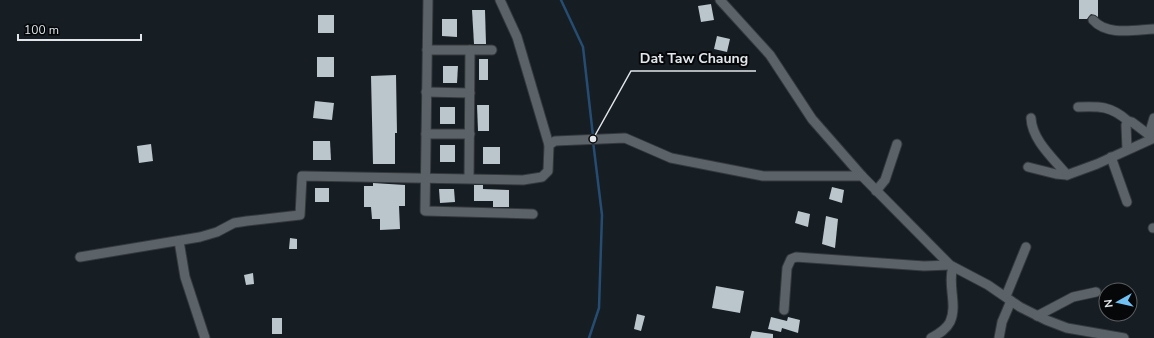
<svg xmlns="http://www.w3.org/2000/svg" width="1154" height="338" viewBox="0 0 1154 338" font-family="'Nunito Sans',sans-serif">
  <style>
    .lines { fill: none; stroke-linecap: round; stroke-linejoin: round }
    .stream { stroke: #264d71; stroke-width: 2.5 }
    .building { fill: #bbc5cc }
    .minor-casing { stroke: #34393d; stroke-width: 11 }
    .minor { stroke: #5b6369; stroke-width: 9 }
    .leader { fill: none; stroke: #e2e6ea; stroke-width: 1.5 }
    .callout-dot { fill: #e2e6ea; stroke: #050709; stroke-width: 1.5 }
    .callout-label { font-size: 14px; text-anchor: middle; font-weight: bold; fill: #e2e6ea; stroke: #050709; stroke-width: 4; stroke-linejoin: round; paint-order: stroke }
  </style>
  <rect width="100%" height="100%" fill="#161d23"/>
  <g class="lines">
    <!-- stream -->
    <g class="stream">
      <path d="M561,0L583,47L593,136"/>
      <path d="M589,338L599,308L602,215L593,141"/>
    </g>
  </g>
  <!-- building -->
  <g class="building">
    <path d="M1079,0H1098V17L1091,14L1087,19H1079Z"/>
    <path d="M711,4L714,20L701,22L698,6Z"/>
    <path d="M472,10H485L486,44H474Z"/>
    <rect x="318" y="15" width="16" height="18"/>
    <path d="M442,19H457V37L442,36Z"/>
    <path d="M717,36L730,39L727,52L714,49Z"/>
    <rect x="317" y="57" width="17" height="20"/>
    <rect x="479" y="59" width="9" height="21"/>
    <path d="M443,66H458L457,83H443Z"/>
    <path d="M396,75L397,133H395V164H373L371,76Z"/>
    <path d="M315,101L334,103L332,120L313,118Z"/>
    <path d="M477,105H489V131H478Z"/>
    <rect x="440" y="107" width="15" height="17"/>
    <path d="M313,141H330L331,160H313Z"/>
    <path d="M151,144L153,161L139,163L137,146Z"/>
    <rect x="440" y="145" width="15" height="17"/>
    <rect x="483" y="147" width="17" height="17"/>
    <path d="M373,183L405,185V206H399L400,229L380,230V219H372L371,207H364V186H373Z"/>
    <path d="M474,185H483V189L509,190V207H493V201H474Z"/>
    <path d="M832,187L844,190L842,203L829,199Z"/>
    <rect x="315" y="188" width="14" height="14"/>
    <path d="M439,189H454L455,202L440,203Z"/>
    <path d="M798,211L810,214L808,227L795,223Z"/>
    <path d="M826,216L838,219L835,248L822,244Z"/>
    <path d="M290,238L297,239V249H289Z"/>
    <path d="M253,273L254,284L246,285L244,275Z"/>
    <path d="M716,286L744,291L740,313L712,308Z"/>
    <path d="M637,314L645,316L641,331L634,329Z"/>
    <path d="M771,317L787,321L788,317L800,320L798,333L782,328L781,332L768,329Z"/>
    <rect x="272" y="318" width="10" height="16"/>
    <path d="M752,331L773,334V338H750Z"/>
  </g>
  <g class="lines">
    <!-- minor casing -->
    <g class="minor-casing">
      <g id="minor">
        <path d="M428,0L425,211L533,214"/>
        <path d="M500,0L517,37L549,145"/>
        <path d="M720,0L770,55L812,119L862,176L950,265L988,285L1020,307L1046,320L1067,328L1124,338"/>
        <path d="M1093,20C1107,36 1134,30 1154,29"/>
        <path d="M427,50H492"/>
        <path d="M426,92L470,93"/>
        <path d="M1078,107C1100,106 1111,106 1128,121"/>
        <path d="M1031,118C1032,140 1053,158 1067,175"/>
        <path d="M426,134H470"/>
        <path d="M1149,135L1154,118"/>
        <path d="M1127,149L1126,125L1128,121L1132,122L1153,138"/>
        <path d="M1111,157L1127,202"/>
        <path d="M1028,167L1056,174L1067,175L1097,164L1154,138"/>
        <path d="M469,178L470,50"/>
        <path d="M876,191L885,180L897,144"/>
        <path d="M1153,228H1154"/>
        <path d="M179,241L185,277L205,338"/>
        <path d="M80,257L200,237L217,232L234,223L247,221L300,215L302,176L523,180L542,177L548,171L549,145L555,141L625,138L671,158L763,176H862"/>
        <path d="M1006,296L1026,247"/>
        <path d="M784,310L787,268L791,259L796,257L924,266L950,265"/>
        <path d="M1037,316L1073,297L1096,292"/>
        <path d="M931,338C938,334 946,330 950,322C958,305 947,284 953,267"/>
        <path d="M999,338L1002,322L1011,301"/>
      </g>
    </g>
    <!-- minor -->
    <use href="#minor" class="minor"/>
  </g>
  <!-- callouts -->
  <path class="leader" d="M593 139L631 71H756"/>
  <circle class="callout-dot" cx="593" cy="139" r="4"/>
  <g class="callout-label">
    <text x="694" y="63">Dat Taw Chaung</text>
  </g>
  <!-- north arrow -->
  <g transform="translate(1118 302) rotate(262)"><circle r="19" fill="#050709" stroke="#5d6063"/>
  <path d="M0-3L7 15L0 10L-7 15Z" fill="#72c1f5"/>
  <text y="-6" font-size="11" font-weight="bold" text-anchor="middle" fill="#e2e6ea">N</text>
  </g>
  <!-- scale -->
  <path d="M18 34v6h123v-6" fill="none" stroke="#e2e6ea" stroke-width="2"/>
  <text x="24" y="34" font-size="12" fill="#e2e6ea" stroke="#050709" stroke-width="3" paint-order="stroke">100 m</text>
</svg>
